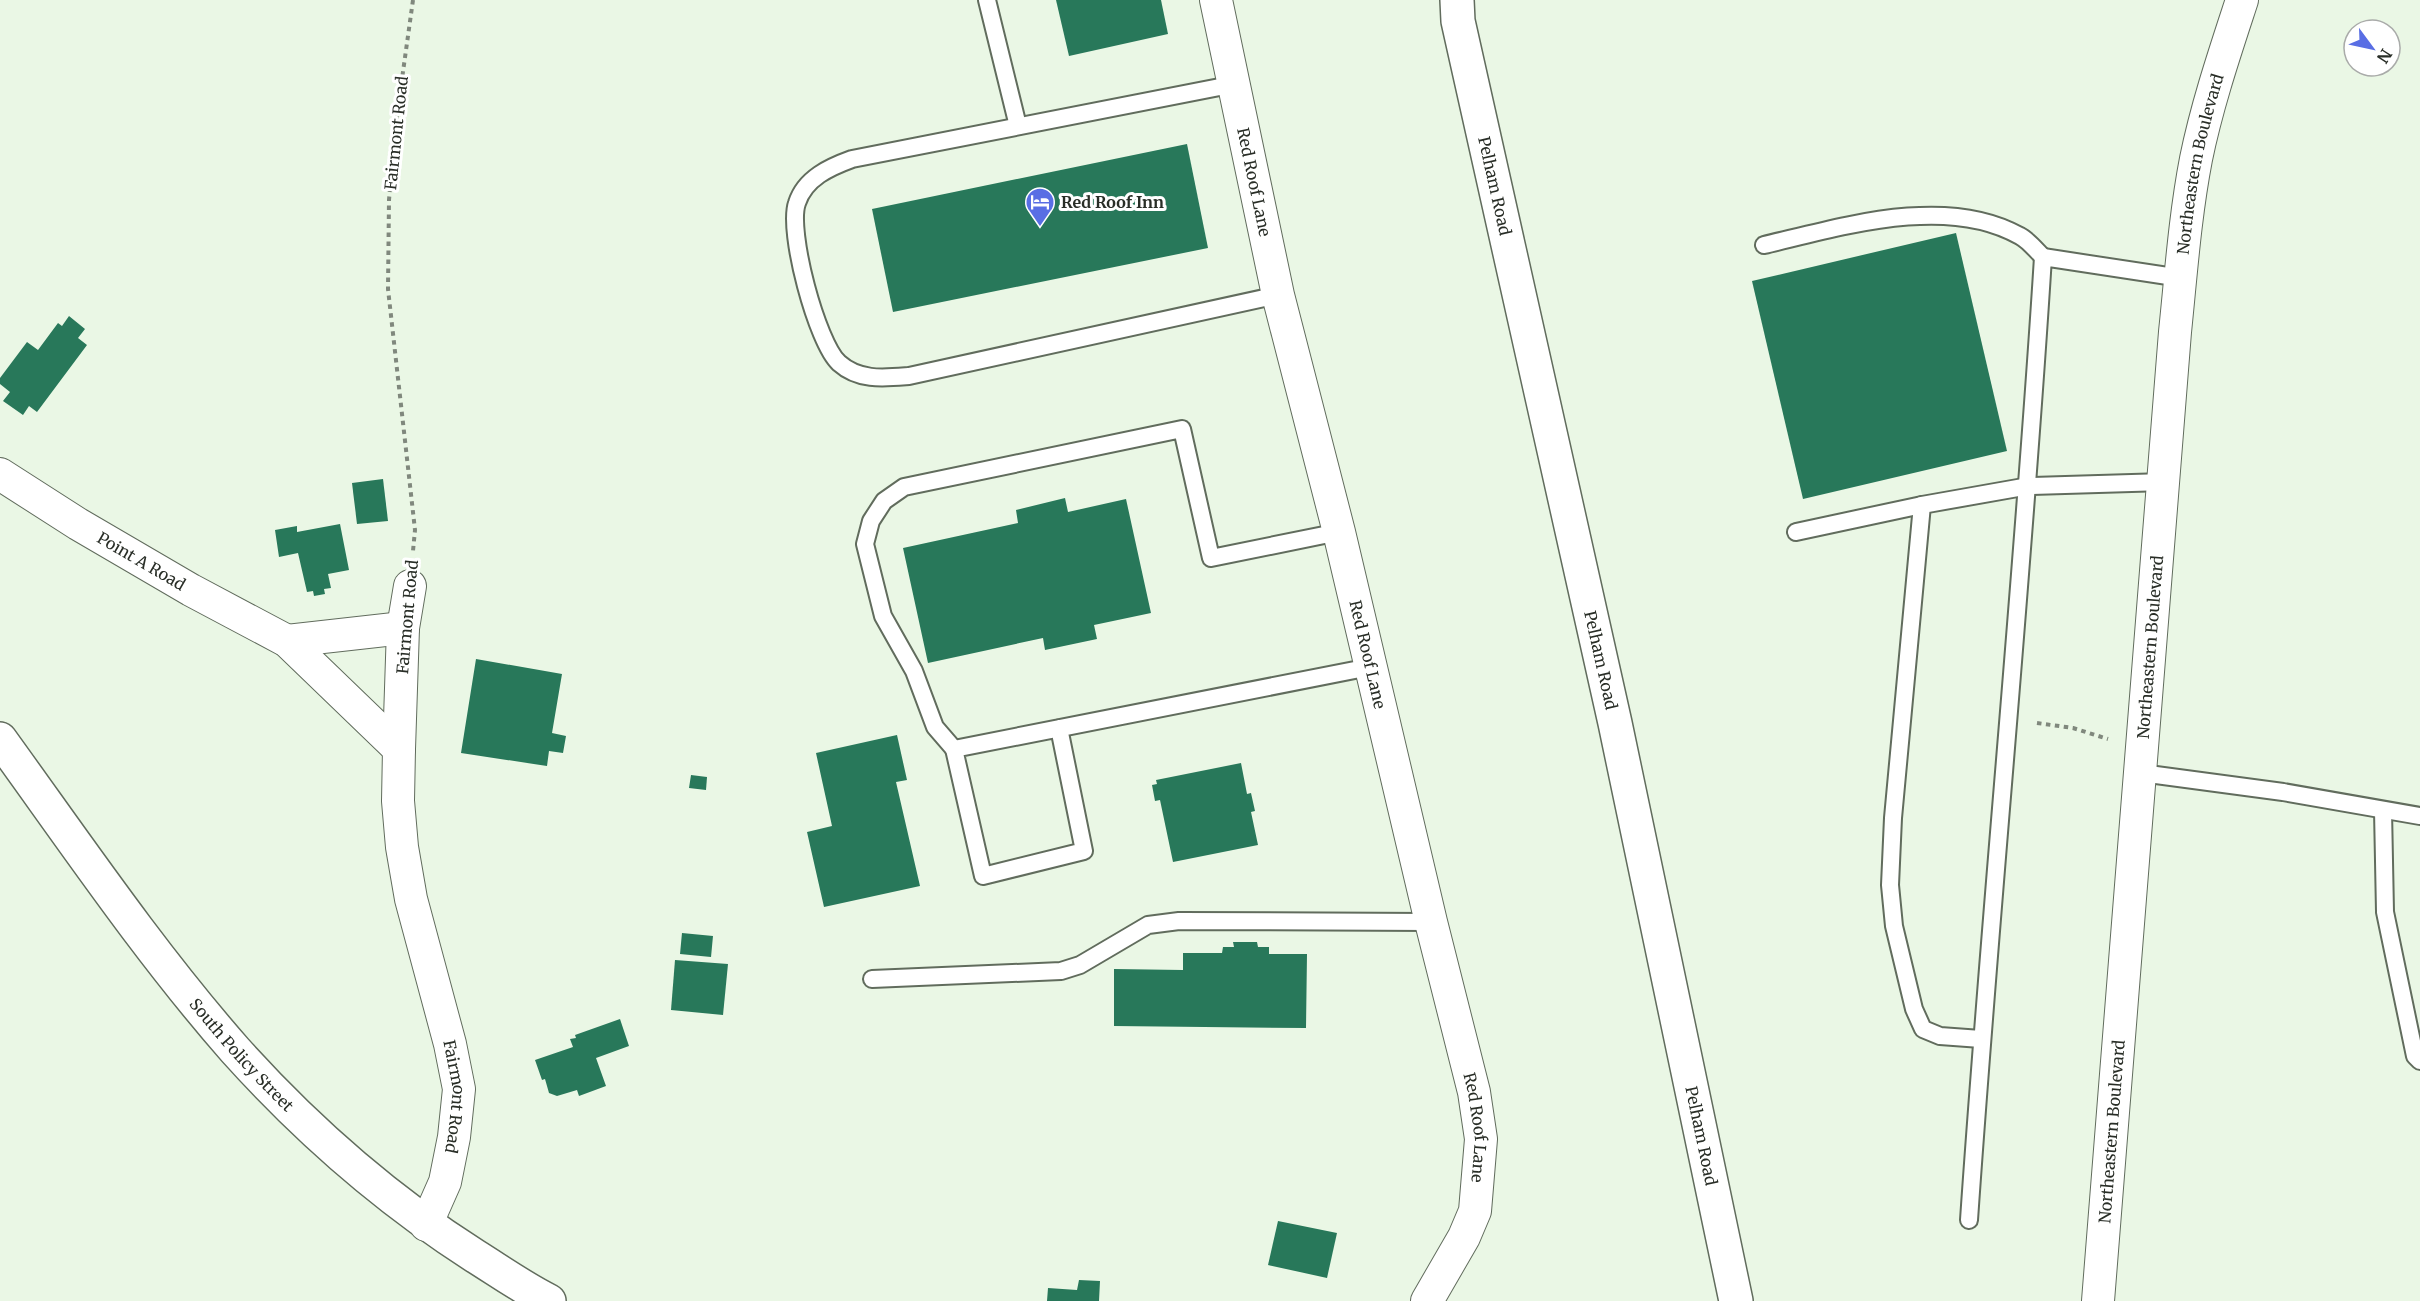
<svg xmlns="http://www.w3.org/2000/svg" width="2420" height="1301" viewBox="0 0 2420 1301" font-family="Merriweather,serif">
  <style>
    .building { fill: #28785a }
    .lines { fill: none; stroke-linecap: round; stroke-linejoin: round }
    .lane-casing { stroke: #616c5d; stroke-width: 20 }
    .street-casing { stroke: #616c5d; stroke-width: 34 }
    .secondary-casing { stroke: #616c5d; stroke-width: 36 }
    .path { stroke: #80887d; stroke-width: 4; stroke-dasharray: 4.5 4.5; stroke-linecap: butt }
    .lane { stroke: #fff; stroke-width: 16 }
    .street { stroke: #fff; stroke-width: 32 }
    .secondary { stroke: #fff; stroke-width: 33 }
    .labels { text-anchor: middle; stroke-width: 6; stroke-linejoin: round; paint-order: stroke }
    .street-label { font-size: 16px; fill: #292e27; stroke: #fff }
    .poi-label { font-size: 16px; font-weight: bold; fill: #292e27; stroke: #fff; text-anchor: start }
  </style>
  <rect width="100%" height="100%" fill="#eaf7e5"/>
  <!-- building -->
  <g class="building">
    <path d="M1056,0H1161L1168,34L1069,56Z"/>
    <path d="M1187,144L1208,248L893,312L872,209Z"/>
    <path d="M1956,233L2007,451L1803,499L1752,281Z"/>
    <path d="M69,316L85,329L78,338L87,345L37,412L29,406L23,415L3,401L10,392L0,384V378L27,342L38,350L58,323L62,326Z"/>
    <path d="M383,479L388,521L357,524L352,483Z"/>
    <path d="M1065,498L1068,512L1126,499L1151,613L1094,625L1097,639L1045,650L1043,638L928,663L903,548L1018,523L1016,510Z"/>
    <path d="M340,524L349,570L328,574L331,588L324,589L325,594L314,596L313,591L307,592L298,553L279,557L275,530L297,526V532Z"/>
    <path d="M476,659L562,674L552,733L566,736L563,753L549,751L547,766L461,753Z"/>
    <path d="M897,735L907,780L896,782L920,886L824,907L807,832L832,826L816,753Z"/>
    <path d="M1241,763L1247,794L1251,793L1255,811L1251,812L1258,845L1173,862L1160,800L1155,801L1152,785L1157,784L1156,780Z"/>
    <path d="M691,775L707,777L706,790L689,788Z"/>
    <path d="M682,933L713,936L711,957L680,954Z"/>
    <path d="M1233,942H1257L1258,947H1269V954H1307L1306,1028L1114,1026V969L1183,970V953H1222L1223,947H1234Z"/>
    <path d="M675,960L728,964L723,1015L671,1010Z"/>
    <path d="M620,1019L629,1046L596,1058L606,1086L579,1096L577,1090L557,1096L549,1093L545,1079L542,1080L535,1060L573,1047L570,1039L576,1038L575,1035Z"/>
    <path d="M1278,1221L1337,1233L1327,1278L1268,1265Z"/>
    <path d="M1079,1280L1100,1281L1099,1301H1047L1048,1288L1077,1290Z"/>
  </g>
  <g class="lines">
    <!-- lane casing -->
    <g class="lane-casing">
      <g id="lane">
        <path d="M987,0L1018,126"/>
        <path d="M1235,84L852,159C830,167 805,178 797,203C787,231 817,343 839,363C859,381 884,378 909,376L1278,295"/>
        <path d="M1764,245C1841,227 1946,194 2020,236C2028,240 2036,250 2043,257"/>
        <path d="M1796,532L1922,505"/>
        <path d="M1059,728L1084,851L983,876L954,749C1093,721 1232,695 1370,667"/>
        <path d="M954,749L935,727L914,671L883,616L865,544L871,521L884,501L904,487L1182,429L1211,558L1339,532"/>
        <path d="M2141,773L2283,792L2420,816"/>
        <path d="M2383,810L2385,912L2415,1056L2420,1061"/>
        <path d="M872,979L1061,971L1080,965L1148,925L1179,921L1431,922"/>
        <path d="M1981,1039L1940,1036L1923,1029L1914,1009L1894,926L1890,885L1893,818L1922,505L2029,486L2165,482"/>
        <path d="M1969,1220C1991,899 2023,579 2043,257L2181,278"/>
      </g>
    </g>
    <!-- street casing -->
    <g class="street-casing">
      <g id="street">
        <path id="s1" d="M1216,0L1278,295L1339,532L1431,922L1474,1092L1481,1139L1475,1211L1464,1237L1427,1301"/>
        <path id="s2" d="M0,474L78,524L191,590L287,641L399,749"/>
        <path id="s3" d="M410,586L403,628L399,749L398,801L402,847L411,899L450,1044L459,1089L454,1137L445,1182L426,1225"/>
        <path d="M287,641L403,628"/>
        <path id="s4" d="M2098,1301L2175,332C2181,274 2185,216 2196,159C2207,105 2225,52 2242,0"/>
      </g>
    </g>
    <!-- secondary casing -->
    <g class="secondary-casing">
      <g id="secondary">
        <path id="s5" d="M1457,0L1458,21L1615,723L1736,1301"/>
        <path id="s6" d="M0,739C76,844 149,952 235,1050C306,1129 386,1199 475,1256C499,1271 523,1288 549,1301"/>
      </g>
    </g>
    <!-- path -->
    <g class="path">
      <path d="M413,0L395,129L389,200L388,289L415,530L413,551"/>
      <path d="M2037,723L2073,728L2108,739"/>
    </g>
    <!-- lane -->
    <use href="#lane" class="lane"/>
    <!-- street -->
    <use href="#street" class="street"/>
    <!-- secondary -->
    <use href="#secondary" class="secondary"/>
  </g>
  <!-- icons -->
  <defs>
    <g id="hotel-pin" transform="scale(1.5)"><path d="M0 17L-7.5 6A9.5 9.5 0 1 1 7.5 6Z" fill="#596ee4" stroke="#fff"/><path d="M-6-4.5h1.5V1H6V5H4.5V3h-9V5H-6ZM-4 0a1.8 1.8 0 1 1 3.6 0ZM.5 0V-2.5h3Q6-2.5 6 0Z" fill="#fff"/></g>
  </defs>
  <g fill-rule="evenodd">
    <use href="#hotel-pin" x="1040" y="202"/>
  </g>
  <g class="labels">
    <!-- street labels -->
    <g class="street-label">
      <text transform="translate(396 133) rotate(-84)" y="6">Fairmont Road</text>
      <text dy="6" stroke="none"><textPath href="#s4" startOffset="1142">Northeastern Boulevard</textPath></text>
      <text dy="6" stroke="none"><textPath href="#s1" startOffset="186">Red Roof Lane</textPath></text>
      <text dy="6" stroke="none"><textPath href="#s5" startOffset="190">Pelham Road</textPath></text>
      <text dy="6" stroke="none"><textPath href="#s2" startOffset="166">Point A Road</textPath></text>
      <text transform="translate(407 617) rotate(-85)" y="6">Fairmont Road</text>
      <text dy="6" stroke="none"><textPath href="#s4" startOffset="656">Northeastern Boulevard</textPath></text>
      <text dy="6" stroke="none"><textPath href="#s1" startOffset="672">Red Roof Lane</textPath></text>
      <text dy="6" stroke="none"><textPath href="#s5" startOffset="676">Pelham Road</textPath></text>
      <text dy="6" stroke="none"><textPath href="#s6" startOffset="398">South Policy Street</textPath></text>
      <text dy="6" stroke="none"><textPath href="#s3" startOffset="518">Fairmont Road</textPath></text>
      <text dy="6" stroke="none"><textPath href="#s1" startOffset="1158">Red Roof Lane</textPath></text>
      <text dy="6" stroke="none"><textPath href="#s4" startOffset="170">Northeastern Boulevard</textPath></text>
      <text dy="6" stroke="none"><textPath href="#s5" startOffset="1162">Pelham Road</textPath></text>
    </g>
    <!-- poi labels -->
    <g class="poi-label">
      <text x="1061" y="208">Red Roof Inn</text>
    </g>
  </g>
  <!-- north arrow -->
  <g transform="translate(2372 48) rotate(123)"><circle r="28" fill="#ffffff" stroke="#a9aba9" stroke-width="1.5"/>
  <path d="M0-4.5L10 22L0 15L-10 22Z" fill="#596ee4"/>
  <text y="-9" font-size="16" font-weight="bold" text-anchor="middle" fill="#292e27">N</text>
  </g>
</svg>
